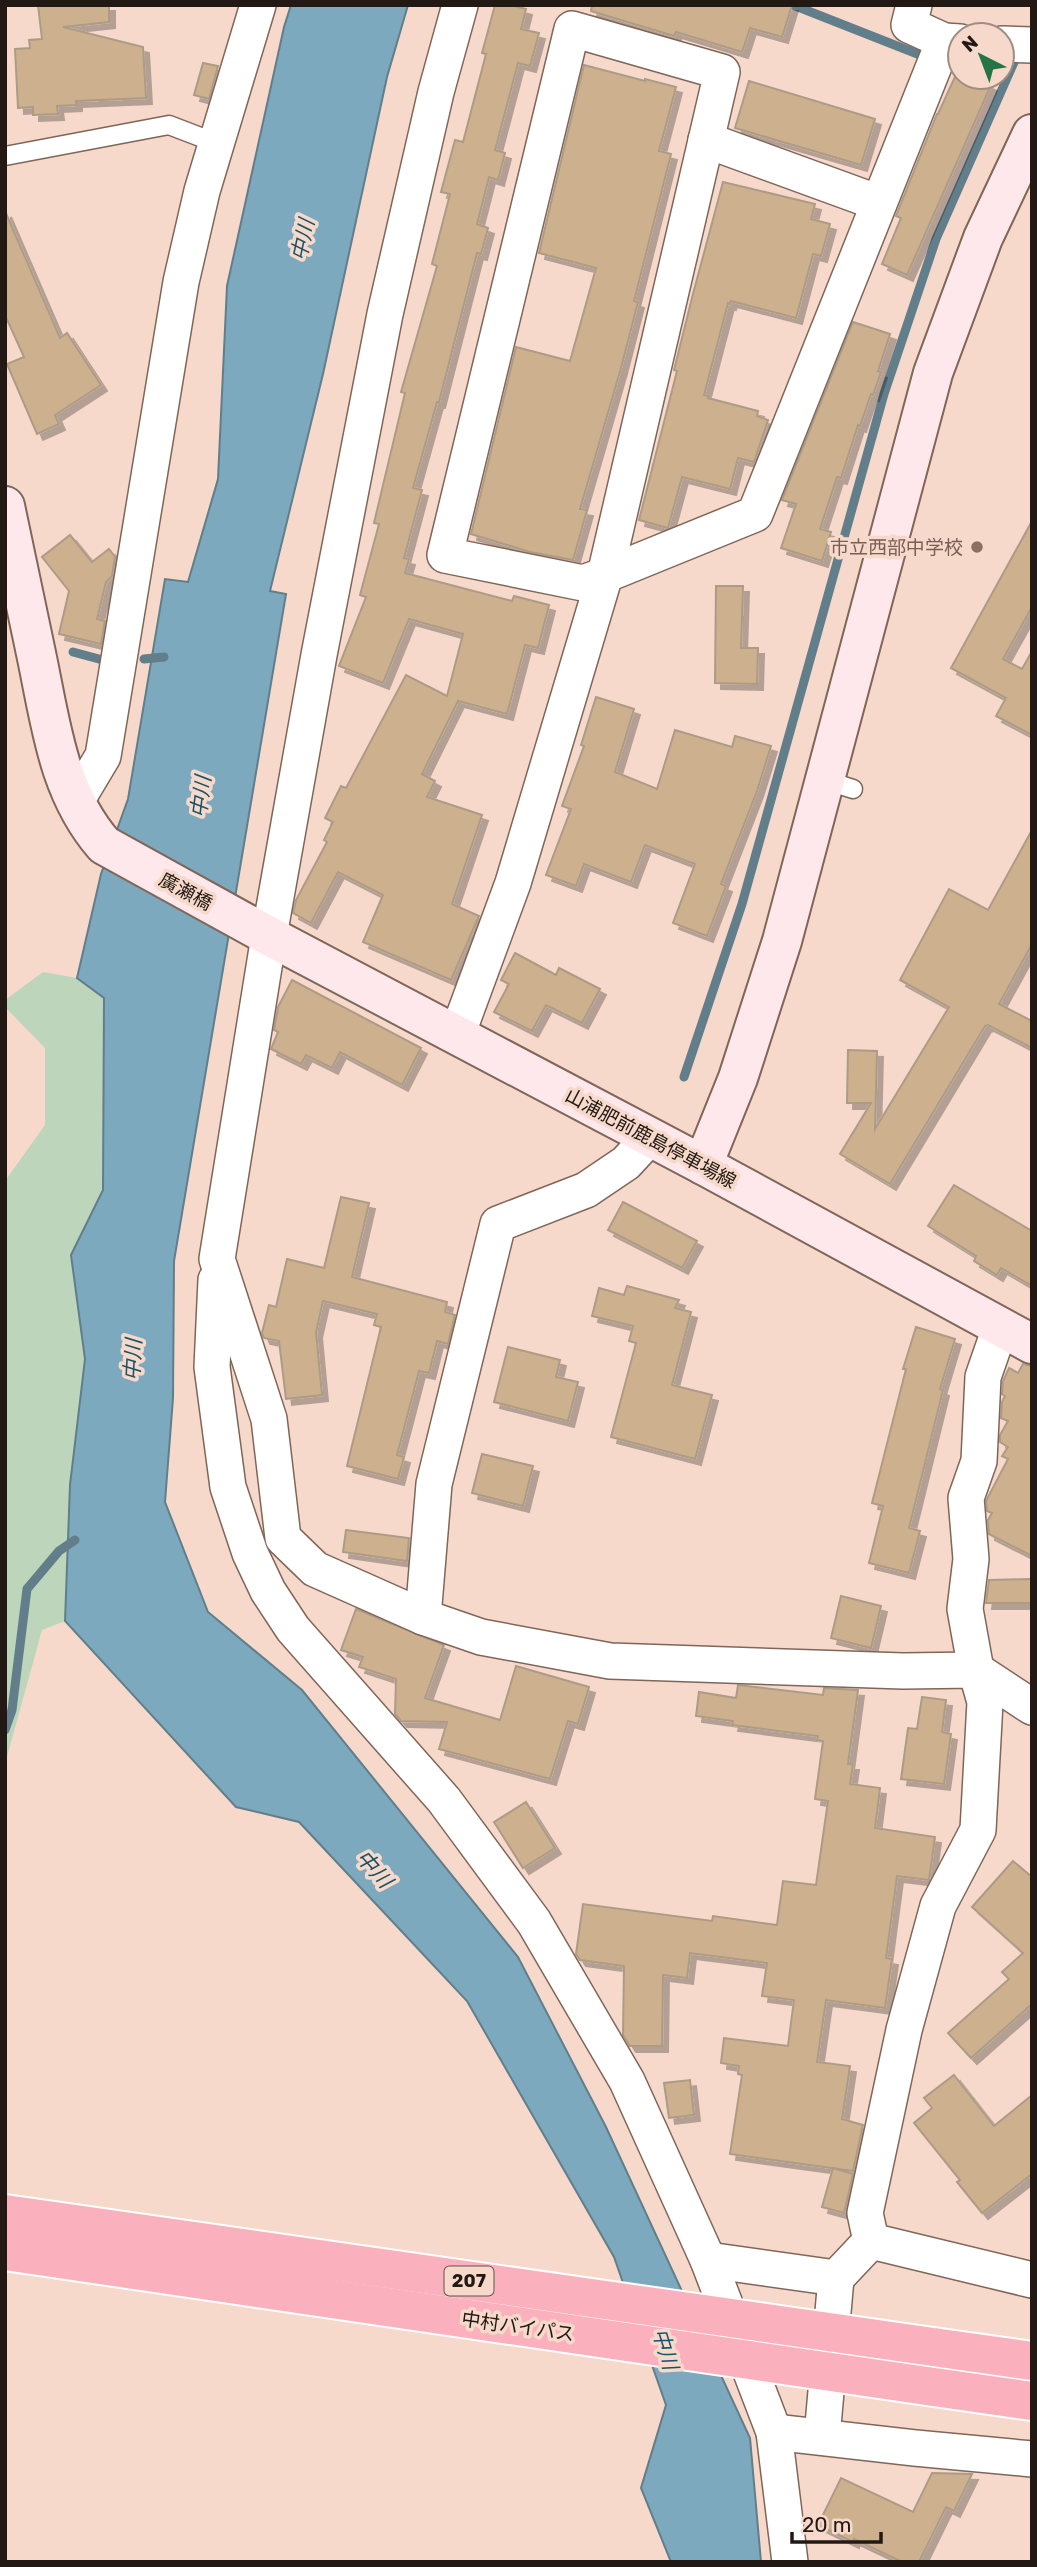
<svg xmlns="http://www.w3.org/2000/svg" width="1037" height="2567" viewBox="0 0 1037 2567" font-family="Rubik,'Noto Sans JP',sans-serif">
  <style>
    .green { fill: #bdd5bb }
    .water { fill: #7ca9bd; stroke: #617e8a; stroke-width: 2 }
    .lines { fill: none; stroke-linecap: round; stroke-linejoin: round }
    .stream { stroke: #617e8a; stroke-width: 9 }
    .building { fill: #cdb18f; stroke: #ae9b85; stroke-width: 2; filter: url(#shadow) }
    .lane-casing { stroke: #7f6659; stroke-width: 21 }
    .street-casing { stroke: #7f6659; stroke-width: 38 }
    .secondary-casing { stroke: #7f6659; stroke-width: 42 }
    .highway-casing { stroke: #fff; stroke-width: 42 }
    .lane { stroke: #fff; stroke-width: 18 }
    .street { stroke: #fff; stroke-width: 35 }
    .secondary { stroke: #fee8eb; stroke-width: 38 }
    .highway { stroke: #fab1bd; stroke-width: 38 }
    .highway-bridge-casing { stroke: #fff; stroke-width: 42; stroke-linecap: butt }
    .highway-bridge { stroke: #fab1bd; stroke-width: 38 }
    .education-dot { fill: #8d6e63; stroke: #f6d9ca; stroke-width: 2.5 }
    .labels { text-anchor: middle; stroke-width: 7; stroke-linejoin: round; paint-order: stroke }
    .shield { fill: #f6d9ca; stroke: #62534b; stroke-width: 2 }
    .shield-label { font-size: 18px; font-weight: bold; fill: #231914 }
    .education-label { font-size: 19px; fill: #785e54; stroke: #f6d9ca; text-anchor: end }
    .street-label { font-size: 19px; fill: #231914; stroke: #f6d9ca }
    .water-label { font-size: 21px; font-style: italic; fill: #175268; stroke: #f6d9ca }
  </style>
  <defs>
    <filter id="shadow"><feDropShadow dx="6" dy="6" stdDeviation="0" flood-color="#0004"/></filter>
  </defs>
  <rect width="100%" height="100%" fill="#f6d9ca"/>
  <!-- green -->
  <path class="green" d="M43,972L77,978L104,998L103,1190L71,1255L85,1359L70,1485L65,1621L42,1630L5,1764V1181L45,1125V1048L5,1007V1000Z"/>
  <!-- water -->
  <path class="water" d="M291,5H408L387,77L323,374L270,591L286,594L174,1261L173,1398L165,1502L208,1612L302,1690L518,1957L606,2127L750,2438L761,2562H671L641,2488L666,2405L614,2257L467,2001L299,1822L236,1807L65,1621L70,1485L85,1359L71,1255L103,1190L104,998L77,978L101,874L128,799L165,579L188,582L218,479L227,286L284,27Z"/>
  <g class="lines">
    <!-- stream -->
    <g class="stream">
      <path d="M793,5L920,55"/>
      <path d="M73,652L110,662"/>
      <path d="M144,659L164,657"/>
      <path d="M684,1077L742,904L884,394L936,239L1015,60L1007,59"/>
      <path d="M5,1730L12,1710L27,1589L59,1551L75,1540"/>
    </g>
  </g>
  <!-- building -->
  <g class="building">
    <path d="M38,5H109V22L63,27L143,47L146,98L76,101V105L57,106L58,114L33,115V107L18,108L15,49L30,48L29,40L42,39Z"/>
    <path d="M495,5H510L526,9L521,29L539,33L530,66L518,63L495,150L505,153L498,180L489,177L477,224L488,228L481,254L477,253L439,402H437L413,488L422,490L404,558L409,559L405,573L512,601L514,596L549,605L538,648L525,645L507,714L458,701L422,774L435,781L427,797L482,815L452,904L479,916L451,980L363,942L383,895L338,872L311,923L293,913L296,900L327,842L324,840L333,822L325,818L341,786L346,788L406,675L447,696L463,634L409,619L383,683L339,666L366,597L360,595L379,524L374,523L405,393L401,392L437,266L432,264L450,194L441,192L455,140L463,142L486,54L482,53Z"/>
    <path d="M592,5H792L782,37L750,28L742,52L676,32L674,36L591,11Z"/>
    <path d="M203,63L218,66L209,99L194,95Z"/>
    <path d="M584,65L645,81V79L676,87L659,151L671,154L634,301L638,302L621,368L580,509L587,510L573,560L530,552L471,534L516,347L570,361L596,268L539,253Z"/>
    <path d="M958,70L960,71V77H973L991,85L907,275L882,264L901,218L896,216L937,114H938Z"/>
    <path d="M749,81L875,119L861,165L735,128Z"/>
    <path d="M723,182L815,204L811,219L830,224L821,256L813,254L796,318L731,301L730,304L728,303L704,395L709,396L708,398L758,411L757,416L768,420L754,462L738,458L730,489L682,477L668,528L639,520L677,371L674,370L693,294Z"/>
    <path d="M5,211L60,338L67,333L101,385L55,415L59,424L37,434L7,364L24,357L5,315Z"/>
    <path d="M853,322L890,334L878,371L881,372L873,395L871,394L860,426L858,425L841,478L837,477L820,529L831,532L822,561L781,548L796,504L782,500Z"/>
    <path d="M1032,521V607L1003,659L1022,669L1032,651V735L996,716L1006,698L951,668Z"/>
    <path d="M70,535L92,562L109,549L115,557L112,576L106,582L97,619L105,621L101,644L59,634L69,591L42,557Z"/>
    <path d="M716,586H743L741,648H758L757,684L715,683Z"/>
    <path d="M596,697L634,709L615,772L657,789L675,730L732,747L735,736L771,746L757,791L721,884L726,886L707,936L673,923L695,864L645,845L631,882L584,864L576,886L546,875L571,809L562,806L584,746L581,745Z"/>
    <path d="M1032,830V944L999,1004L1032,1021V1048L988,1025L985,1026L890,1184L840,1154L871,1103H847L848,1050L877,1051L875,1129L949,1007L900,980L949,889L988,910Z"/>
    <path d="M515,953L556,975L559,968L600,989L582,1023L546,1005L532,1031L494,1012L509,984L501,980Z"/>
    <path d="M292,980L421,1048L402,1085L340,1052L332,1068L306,1055L301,1064L271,1049L278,1032L274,1030L278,1007Z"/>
    <path d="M954,1185L1032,1231V1286L1001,1268L997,1275L974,1261L976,1256L928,1226Z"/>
    <path d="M341,1197L369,1203L352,1277L447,1302L445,1312L455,1315L448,1344L437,1341L429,1373L419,1371L397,1455L404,1457L398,1479L347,1466L381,1327L374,1325L377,1314L323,1301L316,1332L322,1395L286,1399L279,1341L264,1338L262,1333L269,1305L276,1307L287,1259L324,1268Z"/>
    <path d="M623,1202L697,1241L682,1268L608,1230Z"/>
    <path d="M627,1286L679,1300L675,1308L691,1312L672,1385L712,1395L695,1459L611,1437L636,1343L629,1341L633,1326L592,1316L599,1288L624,1295Z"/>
    <path d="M916,1327L955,1339L940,1389L943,1390L909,1528L920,1531L909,1573L869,1563L883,1506L872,1503L906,1369H903Z"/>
    <path d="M508,1347L560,1360L556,1377L578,1382L568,1421L494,1402Z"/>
    <path d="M1023,1364L1032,1366V1556L989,1534L988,1520L992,1513L987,1511L986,1501L1008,1459L1002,1456L1008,1447L1000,1442V1435L1008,1421L1001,1418L1002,1402L1005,1396L1002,1394L1003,1381L1009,1368L1018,1373Z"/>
    <path d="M482,1454L533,1466L523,1506L472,1493Z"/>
    <path d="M346,1530L409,1538L407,1561L343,1552Z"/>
    <path d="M1032,1579V1603H986L989,1580Z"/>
    <path d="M841,1596L881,1606L871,1648L831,1638Z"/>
    <path d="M356,1609L444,1645L425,1698L500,1720L516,1666L589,1687L578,1724L568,1721L550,1779L439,1749L447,1722L401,1721L395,1714L396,1679L359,1667L363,1657L341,1650Z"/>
    <path d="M738,1685L823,1695L824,1688L858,1690L848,1764H853L850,1784L880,1788L875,1828L935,1837L929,1880L897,1876L886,1958L892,1959L885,2008L826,2000L817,2062L850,2066L842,2119L863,2125L853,2171L730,2154L742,2075L738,2074L739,2066L721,2063L724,2038L788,2046L794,2000L762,1996L767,1963L690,1953L687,1978L663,1975L662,2046H630L623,2035L624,1966L580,1960L576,1954L583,1904L712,1921L713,1916L777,1925L783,1881L816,1885L828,1801L815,1799L823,1741L817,1740L818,1736L732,1725L733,1721L696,1716L699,1692L736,1698Z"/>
    <path d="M922,1697L946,1700L942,1732L951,1734L944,1784L901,1779L908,1728L917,1729Z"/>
    <path d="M526,1802L555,1848L523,1868L494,1822Z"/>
    <path d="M1013,1861L1032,1877V2004L971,2058L948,2033L1009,1979L1002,1972L1023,1953L972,1907Z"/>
    <path d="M954,2075L994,2126L1032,2095V2174L982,2213L957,2182L960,2180L914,2123L932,2108L924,2098Z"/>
    <path d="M690,2080L694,2115L669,2118L664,2083Z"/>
    <path d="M833,2168L853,2174L844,2213L822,2207Z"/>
    <path d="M932,2473L972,2474L954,2511L946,2507L919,2562H902L854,2539L853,2542L818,2525L841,2478L913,2512Z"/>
  </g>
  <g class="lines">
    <!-- lane casing -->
    <g class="lane-casing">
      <g id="lane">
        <path d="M5,156L169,125L216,143"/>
        <path d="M825,780L853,789"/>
      </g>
    </g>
    <!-- street casing -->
    <g class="street-casing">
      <g id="street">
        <path d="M460,5L436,92L385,314L319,655L269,936L217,1259L269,1419L283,1538L315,1569L423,1617L481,1637L610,1661L903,1671L976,1670L1032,1707"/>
        <path d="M914,5L909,25L944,41L960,42"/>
        <path d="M1002,44L1032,45"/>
        <path d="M706,140L879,203"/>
        <path d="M75,803L103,756L181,282L202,191L258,5"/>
        <path d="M457,1035L513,883L605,575L722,72L572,29L445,555L583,583L605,575L755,514L944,41"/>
        <path d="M216,1280L212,1367L228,1487L250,1553L268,1591L293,1629L444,1800L534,1922L627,2081L708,2260L774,2432L790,2562"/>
        <path d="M423,1617L434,1484L498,1224L586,1190L626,1163L650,1137"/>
        <path d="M871,2241L865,2213L904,2030L938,1906L978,1830L985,1702L976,1670L965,1609L971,1559L966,1498L979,1461L983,1377L1000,1328"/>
        <path d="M708,2260L836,2278L871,2241L1032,2280"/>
        <path d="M774,2432L915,2448L1032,2459"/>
        <path d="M822,2437L836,2278"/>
      </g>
    </g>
    <!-- secondary casing -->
    <g class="secondary-casing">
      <g id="secondary">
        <path d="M5,506C16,557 26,607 37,658C51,725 58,792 104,845L269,936L703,1165L1032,1344"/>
        <path d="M703,1165L738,1078L782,941L933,373L983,238L1032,134"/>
      </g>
    </g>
    <!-- highway casing -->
    <g class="highway-casing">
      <g id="highway">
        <path d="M933,2347L1032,2361"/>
        <path d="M927,2386L1032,2401"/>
      </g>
    </g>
    <!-- lane -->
    <use href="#lane" class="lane"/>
    <!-- street -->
    <use href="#street" class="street"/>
    <!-- secondary -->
    <use href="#secondary" class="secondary"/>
    <!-- highway -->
    <use href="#highway" class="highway"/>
    <!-- highway-bridge casing -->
    <g class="highway-bridge-casing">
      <g id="highway-bridge">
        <path d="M5,2214L933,2347"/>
        <path d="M5,2251L927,2386"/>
      </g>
    </g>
    <!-- highway-bridge -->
    <use href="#highway-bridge" class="highway-bridge"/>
  </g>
  <!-- markers -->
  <circle class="education-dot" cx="977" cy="547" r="7"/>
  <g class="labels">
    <!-- shield labels -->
    <rect class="shield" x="444.5" y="2266.5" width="49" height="29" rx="5"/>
    <g class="shield-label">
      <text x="469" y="2287">207</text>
    </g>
    <!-- education labels -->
    <g class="education-label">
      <text x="963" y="554">市立西部中学校</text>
    </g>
    <!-- street labels -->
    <g class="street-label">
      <text transform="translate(186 891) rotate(28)" y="7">廣瀬橋</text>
      <text transform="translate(651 1138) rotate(28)" y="7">山浦肥前鹿島停車場線</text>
      <text transform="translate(518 2326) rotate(8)" y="7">中村バイパス</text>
    </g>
    <!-- water labels -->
    <g class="water-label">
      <text transform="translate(303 240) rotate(-78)" y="7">中川</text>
      <text transform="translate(201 797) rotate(-83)" y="7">中川</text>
      <text transform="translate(133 1360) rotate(-87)" y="7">中川</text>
      <text transform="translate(374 1869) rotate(48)" y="7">中川</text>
      <text transform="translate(665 2349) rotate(73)" y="7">中川</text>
    </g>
  </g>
  <!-- border -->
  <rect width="1037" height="2567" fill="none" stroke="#231914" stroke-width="14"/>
  <!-- north arrow -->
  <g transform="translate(981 56) rotate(318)"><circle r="33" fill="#f6d9ca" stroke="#a28c81" stroke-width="2"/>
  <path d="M0-5L12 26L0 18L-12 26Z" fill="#257445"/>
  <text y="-10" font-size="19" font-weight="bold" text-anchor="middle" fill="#231914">N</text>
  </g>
  <!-- scale -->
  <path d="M792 2532v10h89v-10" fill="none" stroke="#231914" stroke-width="3.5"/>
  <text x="802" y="2532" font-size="21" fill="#231914" stroke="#f6d9ca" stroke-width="5" paint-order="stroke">20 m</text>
</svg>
